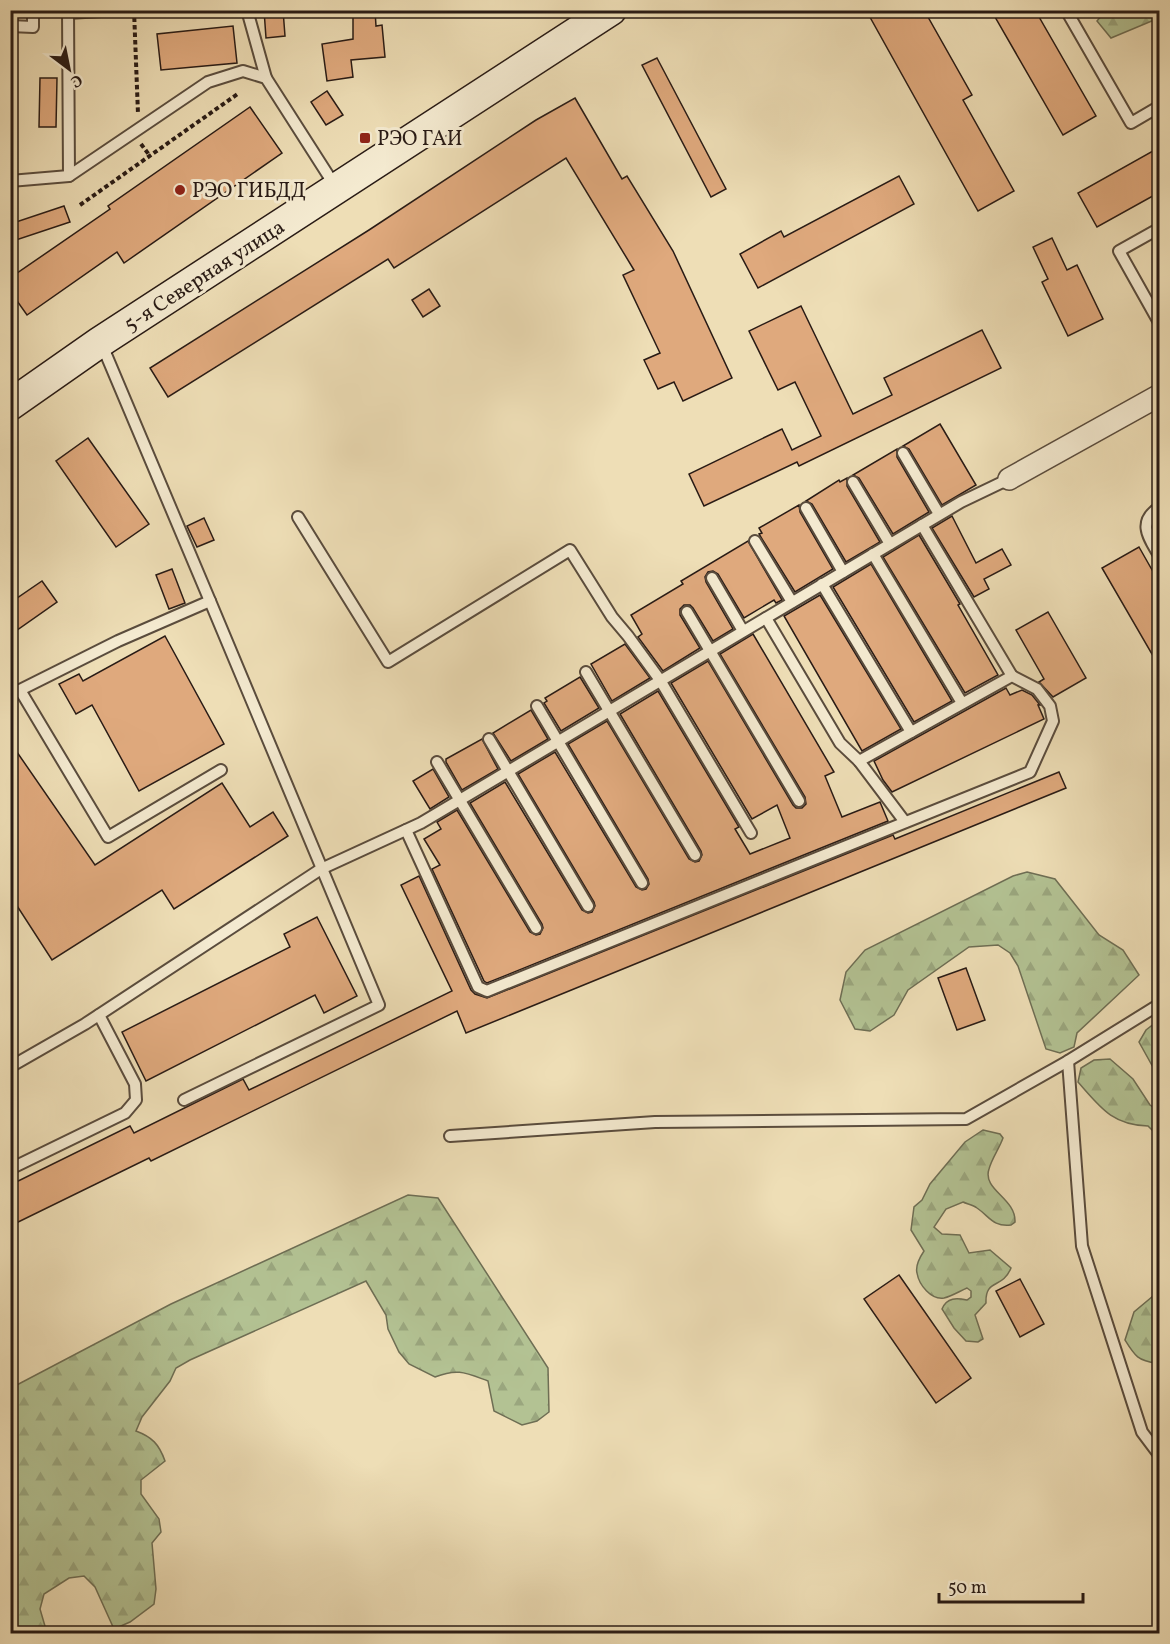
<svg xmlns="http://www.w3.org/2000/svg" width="1170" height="1644" viewBox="0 0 1170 1644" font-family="Vollkorn,serif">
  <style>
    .forest { fill: url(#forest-firs); stroke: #6e6e54; stroke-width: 1.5 }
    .building { fill: #dfa97d; stroke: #291b15; stroke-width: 1.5 }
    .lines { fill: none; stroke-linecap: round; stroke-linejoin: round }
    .lane-casing { stroke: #5a4c3d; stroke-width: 14 }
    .street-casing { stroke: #5a4c3d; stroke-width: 24 }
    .secondary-casing { stroke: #291b15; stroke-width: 33 }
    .path { stroke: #291b15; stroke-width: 4; stroke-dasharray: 4.5 3; stroke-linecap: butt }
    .lane { stroke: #f4ead0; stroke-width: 10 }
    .street { stroke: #f4ead0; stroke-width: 21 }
    .secondary { stroke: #f4ead0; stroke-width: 30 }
    .poi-dot { fill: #8f2418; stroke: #f4ead0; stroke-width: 2 }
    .labels { text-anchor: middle; stroke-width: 6; stroke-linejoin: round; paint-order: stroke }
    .poi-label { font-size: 21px; fill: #291b15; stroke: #f4ead0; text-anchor: start }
    .street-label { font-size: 21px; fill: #291b15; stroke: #f4ead0 }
  </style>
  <defs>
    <pattern id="forest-firs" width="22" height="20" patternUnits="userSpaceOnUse" patternTransform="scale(1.5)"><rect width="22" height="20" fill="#b3c293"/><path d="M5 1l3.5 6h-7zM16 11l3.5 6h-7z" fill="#9aa67e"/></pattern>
  </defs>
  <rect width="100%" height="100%" fill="#eedeb6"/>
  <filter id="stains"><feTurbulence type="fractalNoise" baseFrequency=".00333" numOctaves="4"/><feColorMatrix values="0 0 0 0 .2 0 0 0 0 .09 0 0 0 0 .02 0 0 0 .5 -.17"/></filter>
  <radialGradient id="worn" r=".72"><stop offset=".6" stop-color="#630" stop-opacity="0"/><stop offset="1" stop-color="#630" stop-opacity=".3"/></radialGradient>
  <!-- forest -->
  <g class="forest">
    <path d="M1106,10L1159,11V18L1111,38L1097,21Z"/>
    <path d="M1027,872L1055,879L1099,935L1123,950L1139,975L1077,1033L1074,1047L1060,1053L1046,1049L1018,966L1010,953L998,945L969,947L908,990L894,1015L870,1031L855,1029L840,1000L846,972L865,950L1013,876Z"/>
    <path d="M1159,1020H1160L1159,1078L1139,1042L1146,1030Z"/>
    <path d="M1110,1059L1133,1079L1150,1105L1159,1111V1137L1148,1126C1112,1125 1100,1107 1078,1082L1081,1068L1094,1060Z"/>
    <path d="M983,1130L1000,1134L1003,1138C999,1149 992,1158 989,1169C982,1190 1016,1198 1015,1222L1011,1225C993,1227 990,1217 977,1208C973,1205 967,1204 963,1202L946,1209L934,1227L942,1234L960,1235L969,1253L990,1250L1011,1268C1002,1290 985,1278 986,1303L975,1315L983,1339L978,1342L966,1341L954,1328L942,1309C947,1297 957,1298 967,1300L971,1297V1291L967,1288C960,1291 952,1296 944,1298C931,1300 919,1285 917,1273C915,1265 920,1257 924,1251L911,1230L914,1207L922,1200L930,1184L965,1142Z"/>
    <path d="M408,1195L438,1198L548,1368L549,1412L537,1421L522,1425L494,1411L488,1381C466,1373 458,1368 435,1377L409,1364L399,1352L388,1329L386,1315L366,1281L190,1360L176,1368L170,1381L142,1417L136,1431C152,1437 159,1444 165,1461L141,1480V1494L159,1519L161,1532L152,1543L156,1589L154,1604L130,1622L114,1629L95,1587L84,1576L69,1578L44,1594L40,1609L47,1633H11V1388L171,1304Z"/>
    <path d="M1159,1291V1361L1157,1363C1138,1361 1135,1356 1125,1340L1134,1312Z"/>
  </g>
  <!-- building -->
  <g class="building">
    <path d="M264,10H283L285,36L266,38Z"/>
    <path d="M353,10H375L376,26L382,25L385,57L351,60L353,77L327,81L322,44L353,39Z"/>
    <path d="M866,10H924L972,95L963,100L1014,191L978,211Z"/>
    <path d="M991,10H1035L1096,116L1063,135Z"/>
    <path d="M233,26L237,63L161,70L157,34Z"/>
    <path d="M657,58L726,189L711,197L642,65Z"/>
    <path d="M40,78H57L56,127H39Z"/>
    <path d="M327,91L343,115L326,125L311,102Z"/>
    <path d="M575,98L622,179L627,176L673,251L732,378L683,401L674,382L658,389L644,360L660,353L623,275L634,270L566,158L394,268L388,259L168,397L150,368L369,230L536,120Z"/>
    <path d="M250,107L282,153L124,263L117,252L27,315L10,291V278L110,209L108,206Z"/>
    <path d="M1160,147V192L1097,227L1078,193Z"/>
    <path d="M899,176L914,204L758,288L740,254L781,231L784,237Z"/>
    <path d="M64,206L70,222L10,242V224Z"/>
    <path d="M1052,238L1067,270L1077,265L1103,319L1068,336L1042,282L1048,279L1033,247Z"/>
    <path d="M429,289L440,306L423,317L412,300Z"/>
    <path d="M801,306L853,414L892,395L884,378L982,330L1001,368L799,466L797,462L704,506L689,474L782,429L792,450L821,436L795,382L778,390L749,331Z"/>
    <path d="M940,424L976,485L942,505L909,449L903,446Z"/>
    <path d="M88,438L149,524L116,547L56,461Z"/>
    <path d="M897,449V457L929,512L893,534L859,478L853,475Z"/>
    <path d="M847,478V486L880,542L846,562L812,504L806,501L839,480L840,482Z"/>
    <path d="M799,505L800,512L833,569L795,592L759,534L762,533L759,528Z"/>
    <path d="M952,516L976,563L1002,549L1011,565L984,579L989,589L974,597L932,528Z"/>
    <path d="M204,518L214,540L197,547L187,526Z"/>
    <path d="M919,535L960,604L958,605L998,675L965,693L883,557Z"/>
    <path d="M748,541L782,600L776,603L774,600L744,618L718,574L713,571L708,572L705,577L706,582L733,629L713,641L693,608L690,605H684L680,609V615L700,648L663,671L638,637L642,634L631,615L683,584L681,581Z"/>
    <path d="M1139,547L1160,584V668L1102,568Z"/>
    <path d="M871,564L952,701L914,722L833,587Z"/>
    <path d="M172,569L185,603L169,609L156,575Z"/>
    <path d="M42,581L57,602L10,635V603Z"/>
    <path d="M820,595L901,729L862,751L784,616Z"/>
    <path d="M1048,612L1086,678L1053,697L1039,682L1044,679L1016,630Z"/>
    <path d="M753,634L834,772L825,776L842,817L880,802L888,821L487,983L484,981L432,869L440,865L424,839L441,829L437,822L457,810L530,932L536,935L540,934L543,928L542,924L470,803L505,782L582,910L588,913L592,912L595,906L594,902L518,774L555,752L636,887L642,890L646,889L649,884L648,879L568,744L607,721L689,859L695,862L699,861L702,855L701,851L620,714L658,691L739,827L735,829L750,854L790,838L777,805L752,819L671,683L708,661L793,805L796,808H802L806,804L805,797L720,654Z"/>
    <path d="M165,636L224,744L139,791L92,705L76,714L59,684L79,674L83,681Z"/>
    <path d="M625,644L650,678L612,701L591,664Z"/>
    <path d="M580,677L599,708L561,731L544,703L547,701L545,698Z"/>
    <path d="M1006,688L1010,695L1022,690L1032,695L1040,705H1038L1044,719L892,792L883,780L874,761Z"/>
    <path d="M531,710L548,739L511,761L493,733Z"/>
    <path d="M482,739L498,769L462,790L446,762V759Z"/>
    <path d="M10,742L95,865L222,783L250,827L273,812L288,836L174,909L162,890L52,960L10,895Z"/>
    <path d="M433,769L449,797L430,809L413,781Z"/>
    <path d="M1059,772L1066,788L466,1033L457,1011L151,1161L149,1158L10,1226V1185L130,1126L134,1133L243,1079L249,1090L452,991L401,885L419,876L471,990L475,994L487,998L893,835L895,839Z"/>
    <path d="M317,917L357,996L324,1013L315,995L146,1081L122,1032L290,947L284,934Z"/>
    <path d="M966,968L985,1020L957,1030L938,978Z"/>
    <path d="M899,1275L971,1378L936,1403L864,1299Z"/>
    <path d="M1020,1279L1044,1324L1020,1337L996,1291Z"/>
  </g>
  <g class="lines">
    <!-- lane casing -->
    <g class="lane-casing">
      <g id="lane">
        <path d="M68,10L69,176"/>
        <path d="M247,10L266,78"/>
        <path d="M1066,10L1131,123L1160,106"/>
        <path d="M68,13L118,10"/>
        <path d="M10,26L33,27V10"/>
        <path d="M10,181L69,176L208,82L243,71L266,78L335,186"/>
        <path d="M1160,228L1119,251L1160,324"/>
        <path d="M10,310H11"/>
        <path d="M903,453L939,514"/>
        <path d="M853,482L890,544"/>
        <path d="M1160,507C1136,522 1149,538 1160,557"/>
        <path d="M806,508L843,572"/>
        <path d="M298,517L388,662L570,550L612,617L628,636L660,680L751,833"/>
        <path d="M922,525L1012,676"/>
        <path d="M755,541L792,602"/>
        <path d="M873,554L962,703"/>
        <path d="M712,578L743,631"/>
        <path d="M822,584L911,732"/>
        <path d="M687,612L799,801"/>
        <path d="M766,618L840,743L859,761L905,822"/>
        <path d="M586,672L695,855"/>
        <path d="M20,690L108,837L221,770"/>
        <path d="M10,697L20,690L118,641L210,601L102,345"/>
        <path d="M537,706L642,883"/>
        <path d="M489,739L588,906"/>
        <path d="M437,762L536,928"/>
        <path d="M406,830L478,987L487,991L1030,772L1053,721L1050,706L1037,689L1012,676L859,761"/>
        <path d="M1068,1061L1082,1246L1142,1432L1160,1456"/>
        <path d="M10,1067L85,1024L321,869L421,823L961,502L1009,479"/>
        <path d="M184,1100L379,1005L210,601"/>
        <path d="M450,1136L655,1122L966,1119L1068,1061L1160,1004"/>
        <path d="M10,1169L125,1113L136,1100L135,1084L99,1015"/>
      </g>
    </g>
    <!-- street casing -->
    <g class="street-casing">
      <path id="street" d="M1009,479L1160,395"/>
    </g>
    <!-- secondary casing -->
    <g class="secondary-casing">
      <path id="secondary" d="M10,405L100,342L611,10"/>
    </g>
    <!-- path -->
    <g class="path">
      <path d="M134,10L138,114"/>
      <path d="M141,144L150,156"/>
      <path d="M80,205L239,93"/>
    </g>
    <!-- lane -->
    <use href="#lane" class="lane"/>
    <!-- street -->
    <use href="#street" class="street"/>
    <!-- secondary -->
    <use href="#secondary" class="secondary"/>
  </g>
  <!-- markers -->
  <g class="poi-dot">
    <rect x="359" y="132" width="12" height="12" rx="3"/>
    <circle cx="180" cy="190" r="6"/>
  </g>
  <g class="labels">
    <!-- poi labels -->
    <g class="poi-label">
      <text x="377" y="145">РЭО ГАИ</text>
      <text x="192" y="197">РЭО ГИБДД</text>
    </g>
    <!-- street labels -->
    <g class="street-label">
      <text transform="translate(204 275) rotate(-33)" y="7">5-я Северная улица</text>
    </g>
  </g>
  <!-- margin -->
  <rect width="1170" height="1644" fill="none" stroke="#eedeb6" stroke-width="36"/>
  <rect x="12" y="12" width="1146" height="1620" fill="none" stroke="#291b15" stroke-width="3"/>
  <rect x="18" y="18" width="1134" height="1608" fill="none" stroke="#291b15" stroke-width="1.5"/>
  <!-- north arrow -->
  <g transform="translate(69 69) rotate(148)" stroke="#f4ead0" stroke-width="4.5" paint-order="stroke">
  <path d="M0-4.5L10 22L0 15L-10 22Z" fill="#291b15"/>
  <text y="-9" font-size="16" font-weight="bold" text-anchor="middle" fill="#291b15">С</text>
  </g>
  <!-- scale -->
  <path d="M939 1593v9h144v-9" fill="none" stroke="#291b15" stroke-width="3"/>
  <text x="948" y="1593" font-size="18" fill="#291b15" stroke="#f4ead0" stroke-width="4.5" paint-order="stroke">50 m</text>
  <rect width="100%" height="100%" filter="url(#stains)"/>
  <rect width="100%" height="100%" fill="url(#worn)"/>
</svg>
